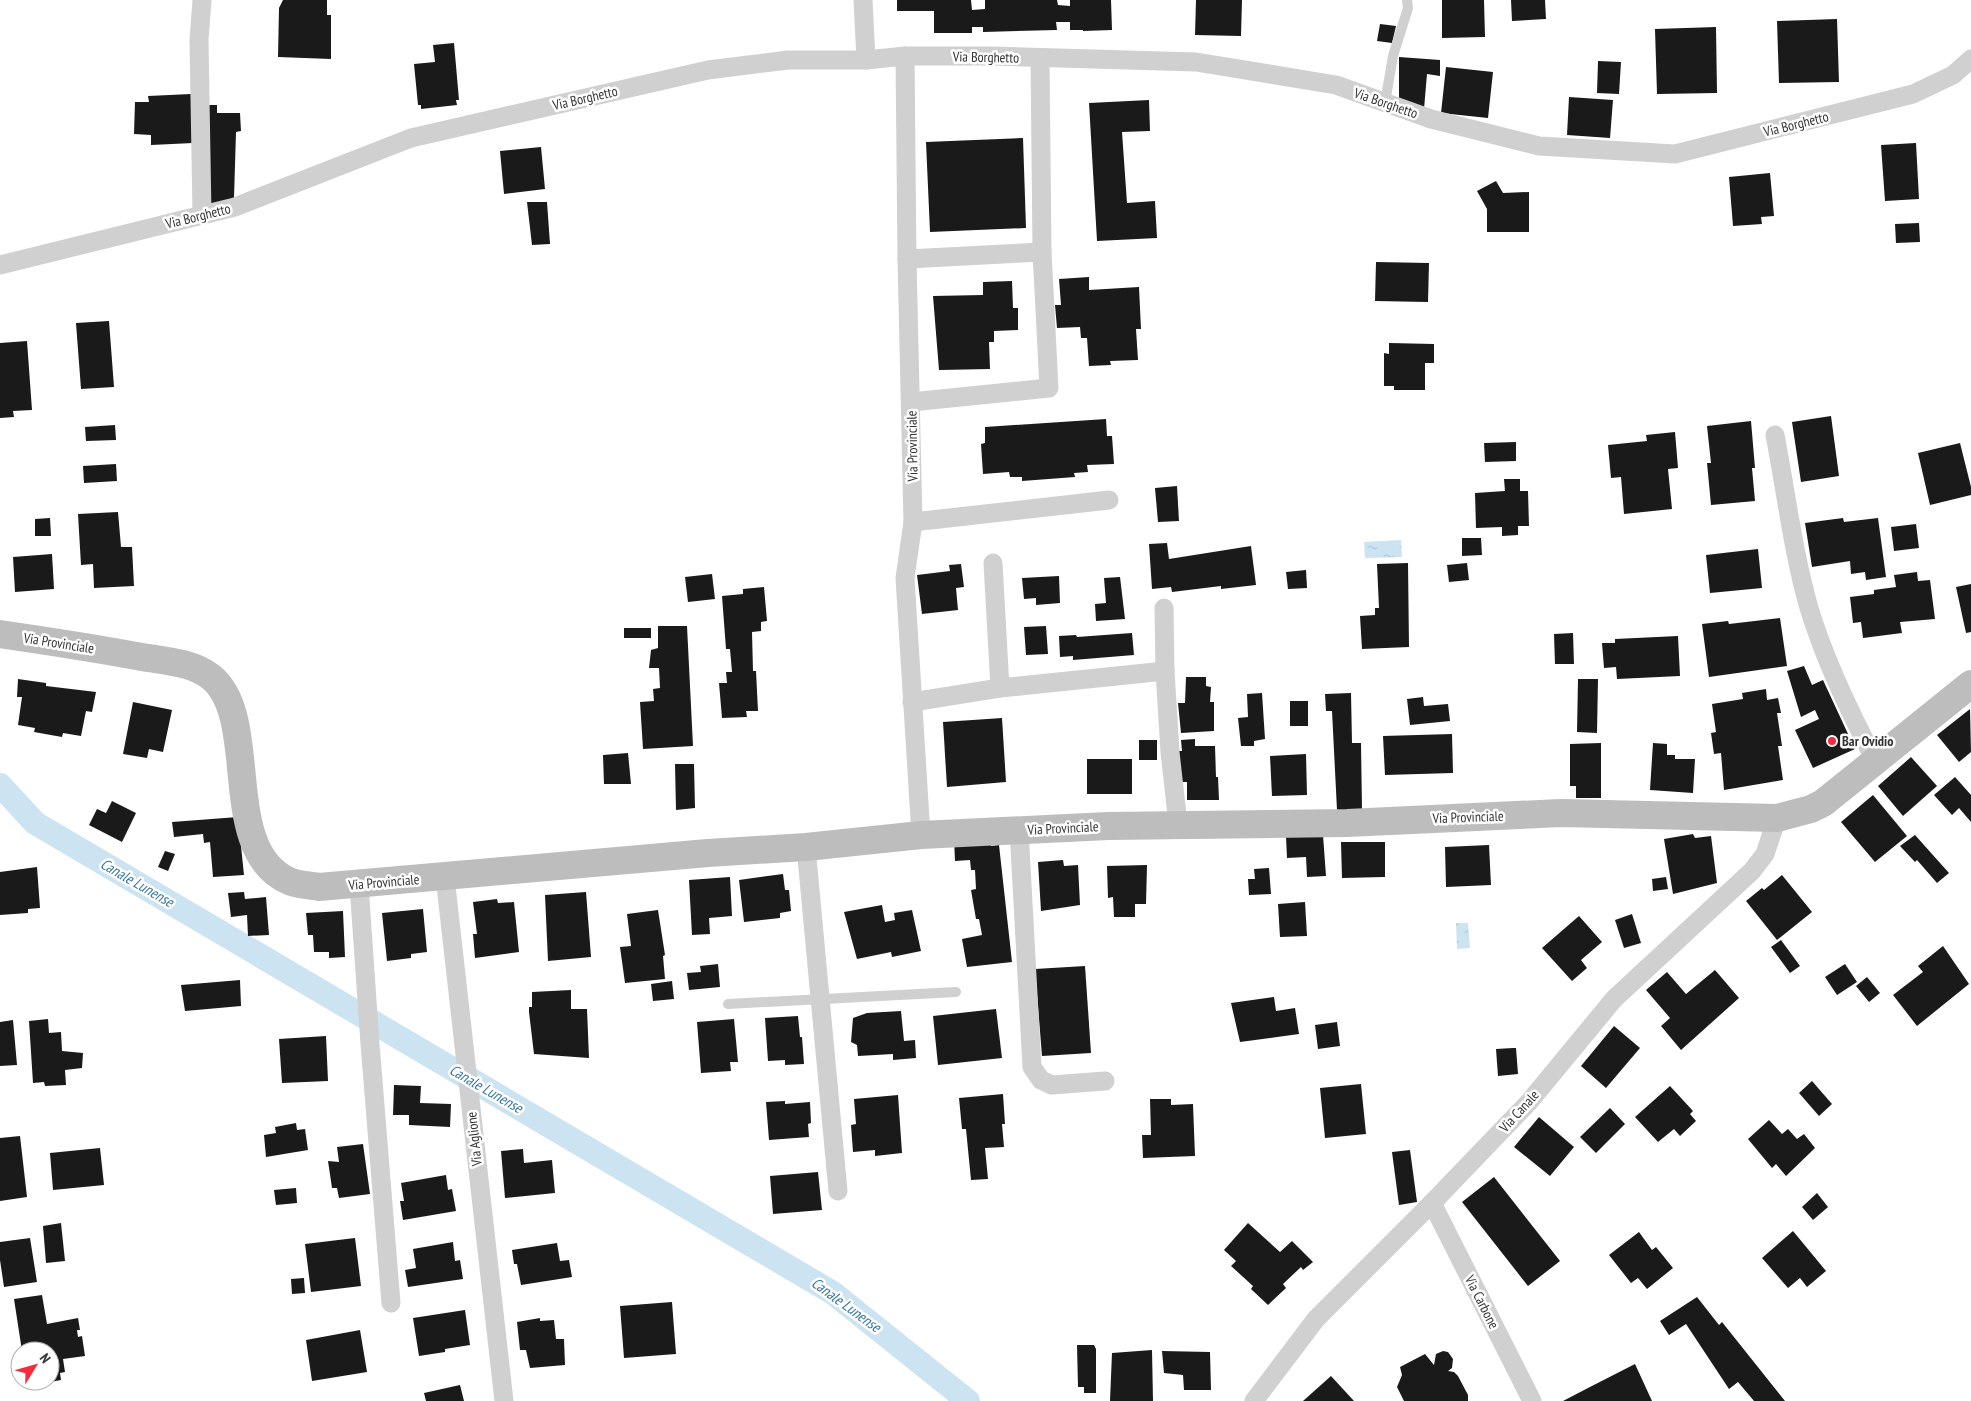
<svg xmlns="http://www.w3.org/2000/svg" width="1971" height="1401" viewBox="0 0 1971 1401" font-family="'PT Sans Narrow',sans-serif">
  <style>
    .water { fill: url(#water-ripples) }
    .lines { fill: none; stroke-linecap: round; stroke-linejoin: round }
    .canal { stroke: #cce3f1; stroke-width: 24 }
    .building { fill: #1a1a1a }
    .lane { stroke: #d0d0d0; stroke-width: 10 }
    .street { stroke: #d0d0d0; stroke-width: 19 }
    .secondary { stroke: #bdbdbd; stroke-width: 28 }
    .poi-dot { fill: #f52a3a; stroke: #fff; stroke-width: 2 }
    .labels { text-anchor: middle; stroke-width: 5; stroke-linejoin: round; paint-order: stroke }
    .street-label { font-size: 14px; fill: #333; stroke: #fff }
    .poi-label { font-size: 14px; font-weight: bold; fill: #333; stroke: #fff; text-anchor: start }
    .water-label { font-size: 15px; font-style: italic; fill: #37779e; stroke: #fff }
  </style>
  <defs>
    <pattern id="water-ripples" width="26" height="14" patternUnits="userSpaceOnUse" patternTransform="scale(1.25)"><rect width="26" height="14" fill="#cce3f1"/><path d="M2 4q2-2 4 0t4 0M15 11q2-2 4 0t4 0" fill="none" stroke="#b0c3cf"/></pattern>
  </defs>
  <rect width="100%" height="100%" fill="#fff"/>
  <!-- water -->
  <g class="water">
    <path d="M1401,540L1402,557L1365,558L1364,542Z"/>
    <path d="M1456,923H1468L1470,948L1457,949Z"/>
  </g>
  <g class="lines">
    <!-- canal -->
    <path class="canal" d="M0,785L35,823L833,1293L968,1401"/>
  </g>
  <!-- building -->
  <g class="building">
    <path d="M283,0H327V15H331V59L278,57L279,8Z"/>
    <path d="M897,0H971L972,10L985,9V0H1057L1058,5L1070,6V0H1111L1112,30L1083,31V30H1070V22H1056L1057,30L983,32V27H972V33H934V11H897Z"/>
    <path d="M1196,0H1242L1241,36L1195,35Z"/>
    <path d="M1442,0H1484L1485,37L1442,38Z"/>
    <path d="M1511,0H1545L1546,19L1512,21Z"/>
    <path d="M1837,19L1839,82L1779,83L1777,21Z"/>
    <path d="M1380,24L1396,26L1392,43L1377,41Z"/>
    <path d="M1716,27L1717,93L1657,94L1655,29Z"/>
    <path d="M454,43L459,100H456L457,105L421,109V105H418L414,64L435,62L433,45Z"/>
    <path d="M1399,57L1440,60V76L1427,74L1424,109L1399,105Z"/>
    <path d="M1598,61L1621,62L1619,94L1597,93Z"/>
    <path d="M1446,67L1493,72L1488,118L1441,113Z"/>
    <path d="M191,94L193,143L151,145V135L134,134L135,102H149L148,96Z"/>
    <path d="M1569,97L1613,100L1610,138L1567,135Z"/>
    <path d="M1149,100L1150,131L1122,132L1127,203L1155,201L1157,238L1097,241L1089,103Z"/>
    <path d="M204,105H217V113H240L241,131L236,132L234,198L208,207Z"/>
    <path d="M1023,138L1026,228L930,232L926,142Z"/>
    <path d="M1916,143L1919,199L1885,201L1881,145Z"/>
    <path d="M541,147L545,189L504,194L500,151Z"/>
    <path d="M1770,173L1774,216L1761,217L1762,224L1733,226L1729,177Z"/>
    <path d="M1496,181L1503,193L1529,192V232H1487V209L1477,191Z"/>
    <path d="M527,202H547L550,244L532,245Z"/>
    <path d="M1919,223L1920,242L1896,243L1895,224Z"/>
    <path d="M1376,262L1429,263L1428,302L1375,301Z"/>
    <path d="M1089,277V290L1139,287L1141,329H1136L1138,360L1110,361L1111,365L1089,366L1087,338H1081L1080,327L1057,328L1055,305H1061L1059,279Z"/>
    <path d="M1012,281L1013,308H1018V330L994,331V342H989L990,369L939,370L933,296L983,295V282Z"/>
    <path d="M109,321L114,387L81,389L76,323Z"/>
    <path d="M27,341L32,410L13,411L14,417L0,418V343Z"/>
    <path d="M1389,343L1434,344V363H1425V390H1394V386H1384V353L1389,354Z"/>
    <path d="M1831,416L1839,476L1801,482L1792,422Z"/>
    <path d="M1106,419L1107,436H1112L1114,464L1087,465L1088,472L1074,473L1075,477L1022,481V477H1010L1009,472L983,474L981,444L985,443V427Z"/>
    <path d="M1751,421L1755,468H1752L1755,501L1711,505L1707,463H1711L1707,426Z"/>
    <path d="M115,425L116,440L86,441L85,427Z"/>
    <path d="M1675,432L1678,468L1668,469L1672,509L1624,514L1621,477L1611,478L1608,445L1647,441L1646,435Z"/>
    <path d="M1516,442V461L1485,462L1484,443Z"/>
    <path d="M1960,443L1971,487V495L1930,505L1918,453Z"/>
    <path d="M116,464L117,481L84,483L83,466Z"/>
    <path d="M1504,479H1520V491H1528L1529,526H1518V535L1502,536V527L1476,528L1475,493L1505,491Z"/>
    <path d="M1177,486L1179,521L1158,522L1155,488Z"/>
    <path d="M118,512L121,547H132L134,586L94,588L93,564L81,565L78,514Z"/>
    <path d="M50,518L51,536H35V519Z"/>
    <path d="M1843,518L1844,522L1878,518L1886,577L1866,580L1865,572L1851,574L1850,561L1812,567L1805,523Z"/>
    <path d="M1916,524L1919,548L1894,551L1891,527Z"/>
    <path d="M1462,538H1481L1482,555L1462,556Z"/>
    <path d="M1167,543L1169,559L1251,546L1256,585L1221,589V586L1172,592L1171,587L1152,589L1149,544Z"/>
    <path d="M1758,549L1762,588L1710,593L1706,555Z"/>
    <path d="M52,554L54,589L15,592L13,557Z"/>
    <path d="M1408,563L1409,647L1362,649L1360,616L1375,615V608H1379L1377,564Z"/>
    <path d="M1467,563L1469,580L1449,582L1447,565Z"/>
    <path d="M961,564L964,587L956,588L958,610L922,614L917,575L950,571L949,565Z"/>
    <path d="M1306,570L1307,588L1288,589L1286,572Z"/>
    <path d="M1917,572L1918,581L1930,580L1935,619L1900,622L1902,633L1863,638L1861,622L1853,623L1850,597L1874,594V590L1896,587L1894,575Z"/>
    <path d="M712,574L715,599L688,602L685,577Z"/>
    <path d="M1059,576L1060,603L1036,605V598L1024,599L1022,578Z"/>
    <path d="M1120,577L1125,619L1096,621L1095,604L1106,603L1104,578Z"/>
    <path d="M1971,584V632L1966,633L1956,587Z"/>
    <path d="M764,587L767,621L761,622V631L752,632L753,671H756L758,711H746L747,717L722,718L719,683H727L726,672H732L730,649H726L722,596L743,594V589Z"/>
    <path d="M1780,618L1787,666L1709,677L1702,624L1728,621L1729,624Z"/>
    <path d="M658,626H687L693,746L643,749L640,702L654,701L653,689L660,688L659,668H649L651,650L658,648Z"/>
    <path d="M1046,626L1048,654L1026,655L1024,627Z"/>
    <rect x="624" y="628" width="27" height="10"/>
    <path d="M1132,633L1134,655L1073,660V656L1060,657L1059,636L1076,635L1077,637Z"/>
    <path d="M1573,633L1574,664H1555L1554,634Z"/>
    <path d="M1678,636L1680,676L1617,679L1616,667L1604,668L1602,643H1615V639Z"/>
    <path d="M1804,666L1812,685L1823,680L1855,749L1813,768L1795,730L1819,719L1815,710L1801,717L1787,671Z"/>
    <path d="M1186,677H1206V686L1211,687L1210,702H1214V731L1181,733L1178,703H1185Z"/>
    <path d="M18,679L46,683V686L96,692L92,712L86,711L81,736L63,733L62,737L34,732L35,728L18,725L22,697H17Z"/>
    <path d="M1578,679H1598L1597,733L1577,732Z"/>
    <path d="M1766,689L1767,700L1778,698L1781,713H1777L1782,746H1778L1783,780L1724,790L1721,753L1714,754L1711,733L1716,732L1712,704L1743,699L1742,693Z"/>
    <path d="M1262,693L1265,739L1254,741V746H1241L1238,718L1248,717L1247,694Z"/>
    <path d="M1351,693L1352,743H1361L1362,810H1337L1332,711H1326L1325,694Z"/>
    <path d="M1423,697L1424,706L1448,704L1450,721L1410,725L1407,699Z"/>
    <rect x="1290" y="701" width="18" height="25"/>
    <path d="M133,702L172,710L163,752L149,749L147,758L123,754Z"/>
    <path d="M1970,709L1971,752L1959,762L1937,735Z"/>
    <path d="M1002,718L1006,782L947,787L943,722Z"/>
    <path d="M1452,734L1453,773L1385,775L1383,736Z"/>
    <path d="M1195,739V746H1215L1216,777H1218L1219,800H1187V782H1177L1176,751H1182L1181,740Z"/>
    <rect x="1139" y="740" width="18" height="20"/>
    <path d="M1601,743V798H1576V786H1570V744Z"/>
    <path d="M1653,743L1667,744V755H1675V759H1695L1693,793L1650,790Z"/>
    <path d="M628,753L631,784H604L603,755Z"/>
    <path d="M1306,754L1307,795L1272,796L1270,756Z"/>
    <path d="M1911,757L1937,786L1903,816L1878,786Z"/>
    <rect x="1087" y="759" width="45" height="35"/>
    <path d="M675,764H694L695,808L676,810Z"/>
    <path d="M1955,777L1971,795V822L1959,808L1952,815L1934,795Z"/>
    <path d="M1873,795L1907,836L1875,862L1841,822Z"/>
    <path d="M112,801L136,813L122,842L89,825L97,809L106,813Z"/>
    <path d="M238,817L244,875L213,877L210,842L204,843L203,834L174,837L172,822Z"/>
    <path d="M1693,834L1695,838L1711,836L1717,883L1673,894L1664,839Z"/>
    <path d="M1323,835L1326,876L1307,877L1306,857L1287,858L1286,837Z"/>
    <path d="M1915,835L1949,873L1937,883L1917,860L1915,862L1900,846Z"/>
    <path d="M990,836L991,846L999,845L1012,962L967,967L962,939L982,935L979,919H976L971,890L976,889L975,870H971L970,860L955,861L954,838Z"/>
    <path d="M1341,842H1385V877L1342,878Z"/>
    <path d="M1489,845L1491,885L1446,887L1445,847Z"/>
    <path d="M165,851L175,854L168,871L158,867Z"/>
    <path d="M1063,860L1064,866L1078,865L1080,905L1041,911L1038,862Z"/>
    <path d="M1147,865L1146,904H1135V917H1114L1113,897L1108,898L1107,866Z"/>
    <path d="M37,867L40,908L28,909V913L0,915V872Z"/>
    <path d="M1269,868L1271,894L1249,895L1248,879H1255L1254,869Z"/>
    <path d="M783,874L785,890H789L791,911L780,913V918L744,922L739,880Z"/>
    <path d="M1782,875L1812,912L1777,940L1746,901L1762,888L1764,890Z"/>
    <path d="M730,877L732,916L709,918L710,934L692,935L689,880Z"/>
    <path d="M1666,877L1668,889L1653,891L1652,879Z"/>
    <path d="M244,892L245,899L266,897L269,935L248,936L247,915L231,917L228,893Z"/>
    <path d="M586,892L591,957L548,961L545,895Z"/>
    <path d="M497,899L498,903L514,902L519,952L475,958L473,934H477L473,902Z"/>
    <path d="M1305,902L1307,936L1280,937L1278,904Z"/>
    <path d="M882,905L885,922L895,920L894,913L912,910L921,951L892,957L891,952L857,959L844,912Z"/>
    <path d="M423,909L427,952L411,954V958L387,961L382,913Z"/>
    <path d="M658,910L665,955L663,956L665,979L625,983L620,947L631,946L627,914Z"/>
    <path d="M343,911L345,957L329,958V952H314L313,935H308L306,913Z"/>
    <path d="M1632,914L1641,943L1624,948L1615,920Z"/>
    <path d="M1579,916L1602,942L1581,960L1587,968L1572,981L1542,948Z"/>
    <path d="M1781,940L1800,966L1790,973L1771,947Z"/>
    <path d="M1943,946L1969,984L1917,1026L1893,995L1923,972L1918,966Z"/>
    <path d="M718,964L720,987L689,990L687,973L701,972L700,966Z"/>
    <path d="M1845,964L1857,982L1837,995L1825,977Z"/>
    <path d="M1085,966L1091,1053L1042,1056L1035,969Z"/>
    <path d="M1715,970L1739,998L1681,1050L1661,1026L1670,1018L1646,990L1667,972L1686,994Z"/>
    <path d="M1867,977L1880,993L1869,1002L1856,986Z"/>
    <path d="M240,980L241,1006L185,1011L181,985Z"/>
    <path d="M672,981L674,999L653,1001L651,984Z"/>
    <path d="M571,990V1009H587L589,1058L534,1054L529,1012V1007H532V992Z"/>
    <path d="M1274,997L1276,1011L1295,1008L1299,1034L1240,1042L1231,1003Z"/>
    <path d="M996,1009L1002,1058L938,1065L933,1016Z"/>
    <path d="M901,1011L904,1041L915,1040L916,1058L893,1060V1054L858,1056L857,1045L851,1042L853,1018L867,1013Z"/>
    <path d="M798,1016L800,1037H802L804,1064L785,1065V1060L768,1061L765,1018Z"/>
    <path d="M48,1019L49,1033L61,1032L62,1051L83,1053L82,1068L65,1070L66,1085L45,1086L44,1082L33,1083L29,1021Z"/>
    <path d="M734,1019L738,1062H730L731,1071L701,1073L697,1022Z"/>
    <path d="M13,1020L17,1065L0,1066V1022Z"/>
    <path d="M1337,1022L1340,1046L1318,1049L1315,1025Z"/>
    <path d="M1614,1026L1640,1048L1606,1088L1581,1066Z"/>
    <path d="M326,1036L328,1081L282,1083L279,1039Z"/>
    <path d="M1513,1048H1516L1518,1074L1498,1076L1496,1049Z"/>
    <path d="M1812,1081L1832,1104L1819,1116L1799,1093Z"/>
    <path d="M1361,1084L1366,1134L1325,1138L1320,1088Z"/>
    <path d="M394,1085L421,1086L420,1103L451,1104L450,1127L409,1125V1115H393Z"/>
    <path d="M1670,1086L1693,1111L1690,1114L1696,1121L1680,1136L1674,1129L1658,1142L1635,1117Z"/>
    <path d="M1003,1094L1005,1124H1002L1004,1147L985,1148L988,1179L971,1180L966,1129H962L959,1098Z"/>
    <path d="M898,1095L902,1153L875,1156V1150L853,1152L851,1125L856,1124L854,1099Z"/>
    <path d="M1150,1099H1171V1105L1193,1104L1195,1156L1143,1158L1142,1135H1151Z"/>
    <path d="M785,1101V1104L810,1102L811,1123L808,1124L809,1137L769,1140L766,1102Z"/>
    <path d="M1610,1108L1625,1124L1596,1153L1580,1137Z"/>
    <path d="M1539,1117L1574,1147L1550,1176L1514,1147Z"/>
    <path d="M1769,1120L1782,1134L1788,1129L1797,1139L1804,1134L1815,1148L1786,1176L1776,1164L1772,1168L1748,1139Z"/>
    <path d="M296,1123L297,1130L305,1129L308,1150L266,1157L264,1135L276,1133L275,1127Z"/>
    <path d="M20,1136L27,1197L0,1201V1138Z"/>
    <path d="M363,1144L370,1194L339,1198L337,1188H332L328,1161L339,1162L337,1147Z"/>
    <path d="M100,1148L104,1185L53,1190L50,1153Z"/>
    <path d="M523,1149L524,1163L552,1160L555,1193L505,1198L501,1151Z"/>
    <path d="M1410,1150L1417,1202L1399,1205L1392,1152Z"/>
    <path d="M818,1172L822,1210L773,1214L770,1176Z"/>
    <path d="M446,1175L448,1190L452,1189L456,1211L403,1220L400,1201H404L401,1183Z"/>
    <path d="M1494,1177L1560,1261L1528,1286L1462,1202Z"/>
    <path d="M296,1188L297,1203L276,1205L274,1190Z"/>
    <path d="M1817,1193L1828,1207L1813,1220L1802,1207Z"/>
    <path d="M61,1223L65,1261L46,1263L43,1226Z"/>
    <path d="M1248,1223L1280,1252L1292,1241L1313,1262L1303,1270L1301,1267L1283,1284L1286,1288L1268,1305L1251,1289L1253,1286L1231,1266L1236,1261L1224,1250Z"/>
    <path d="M1793,1231L1826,1271L1807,1287L1800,1278L1788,1288L1762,1258Z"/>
    <path d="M1639,1232L1652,1250L1656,1247L1673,1268L1647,1289L1638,1278L1631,1283L1609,1255Z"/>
    <path d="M30,1238L37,1282L4,1287L0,1260V1242Z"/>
    <path d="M355,1238L361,1286L311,1292L305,1244Z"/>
    <path d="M453,1242L455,1261L460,1260L463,1279L408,1287L405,1270L416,1268L413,1249Z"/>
    <path d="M557,1243L560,1261L569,1260L572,1277L521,1285L517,1264H514L512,1250Z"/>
    <path d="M304,1278L305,1293L292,1294L291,1279Z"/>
    <path d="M42,1295L47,1324L78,1318L80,1330H77L78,1337L82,1336L85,1356L63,1359L65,1372L60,1373L61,1380L50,1382V1351H22L14,1299Z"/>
    <path d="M1697,1297L1719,1325L1722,1322L1785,1401H1754L1738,1382L1729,1389L1686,1324L1669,1335L1660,1321Z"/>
    <path d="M672,1302L676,1354L624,1358L620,1306Z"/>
    <path d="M465,1310L470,1345L445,1349V1352L419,1356L413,1318Z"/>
    <path d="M540,1318V1321L554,1320L556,1339H564L565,1365L530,1368L526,1350H520L517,1322Z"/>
    <path d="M360,1330L367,1372L312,1381L306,1340Z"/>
    <path d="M1077,1345H1094L1096,1349V1393H1084V1387H1078Z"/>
    <path d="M1152,1350L1153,1401H1110L1112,1353Z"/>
    <path d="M1162,1351L1210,1352L1211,1390H1184L1183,1375L1164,1373Z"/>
    <path d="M1443,1351L1448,1352L1453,1359L1452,1368L1448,1371L1454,1372L1458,1376L1468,1395V1401H1404L1397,1387L1402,1375L1400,1367L1425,1354L1434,1365L1436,1354Z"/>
    <path d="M1635,1364L1652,1401H1563L1588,1388Z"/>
    <path d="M1331,1376L1354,1401H1303Z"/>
    <path d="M460,1385L464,1401H426L424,1393Z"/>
  </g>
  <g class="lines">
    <!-- lane -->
    <g class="lane">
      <path d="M1385,103L1393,56L1408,8L1407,0"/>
      <path d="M728,1004L956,992"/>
    </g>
    <!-- street -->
    <g class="street">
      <path d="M202,0L199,40L202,215"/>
      <path d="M863,0L866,60"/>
      <path d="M905,56L907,259L913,522L905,578L921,835"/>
      <path d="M1040,58L1042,252"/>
      <path d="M907,259L1042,252L1049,388L911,402"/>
      <path d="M0,265L235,207L411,138L708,70L788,60H866L905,56H992L1196,62L1336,85L1431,119L1539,146L1675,154L1913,94L1953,75L1971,59"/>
      <path d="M1775,435C1786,492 1793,552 1809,608C1825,661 1850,713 1876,762"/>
      <path d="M913,522L1109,500"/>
      <path d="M993,563L1000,688"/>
      <path d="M1164,608L1165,671"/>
      <path d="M912,702L1000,688L1165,671L1170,752L1178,824"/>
      <path d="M1019,830L1032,1067L1041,1080L1052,1085L1105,1081"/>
      <path d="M806,847L838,1191"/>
      <path d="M445,877L504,1401"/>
      <path d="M359,885L370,1044L391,1303"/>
      <path d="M1432,1203L1532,1401"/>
      <path d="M1254,1401L1316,1319L1432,1203L1529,1102L1614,999L1752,871L1765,854L1777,818"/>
    </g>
    <!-- secondary -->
    <path class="secondary" d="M0,634C48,641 95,648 142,657C165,661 192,662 211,677C262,718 218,850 289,881C297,885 309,885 319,887L708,853L806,847L921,835L1108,826L1347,823L1561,813L1777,818L1811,809L1823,803L1971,684"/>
  </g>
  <!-- markers -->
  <circle class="poi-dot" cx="1832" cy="741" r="5"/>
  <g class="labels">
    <!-- street labels -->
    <g class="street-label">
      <text transform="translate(986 57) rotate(1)" y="5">Via Borghetto</text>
      <text transform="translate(585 98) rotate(-13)" y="5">Via Borghetto</text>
      <text transform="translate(1386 103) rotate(19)" y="5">Via Borghetto</text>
      <text transform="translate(1796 124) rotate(-14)" y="5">Via Borghetto</text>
      <text transform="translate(198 216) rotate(-14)" y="5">Via Borghetto</text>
      <text transform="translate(912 446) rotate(-91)" y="5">Via Provinciale</text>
      <text transform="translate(59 643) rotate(9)" y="5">Via Provinciale</text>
      <text transform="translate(1468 817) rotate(-2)" y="5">Via Provinciale</text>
      <text transform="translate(1063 828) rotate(-3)" y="5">Via Provinciale</text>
      <text transform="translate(384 882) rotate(-5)" y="5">Via Provinciale</text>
      <text transform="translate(1519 1111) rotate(-48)" y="5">Via Canale</text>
      <text transform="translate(474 1139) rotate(-96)" y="5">Via Aglione</text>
      <text transform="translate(1482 1302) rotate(63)" y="5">Via Carbone</text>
    </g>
    <!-- poi labels -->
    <g class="poi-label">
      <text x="1842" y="746">Bar Ovidio</text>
    </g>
    <!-- water labels -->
    <g class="water-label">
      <text transform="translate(137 883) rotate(30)" y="5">Canale Lunense</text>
      <text transform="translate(486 1089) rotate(30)" y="5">Canale Lunense</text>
      <text transform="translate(846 1305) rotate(36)" y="5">Canale Lunense</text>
    </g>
  </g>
  <!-- north arrow -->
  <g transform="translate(35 1366) rotate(53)"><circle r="24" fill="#ffffff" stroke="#adadad"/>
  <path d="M0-4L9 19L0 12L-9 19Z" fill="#f52a3a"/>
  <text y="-8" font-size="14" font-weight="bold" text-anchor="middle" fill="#333333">N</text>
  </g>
</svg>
